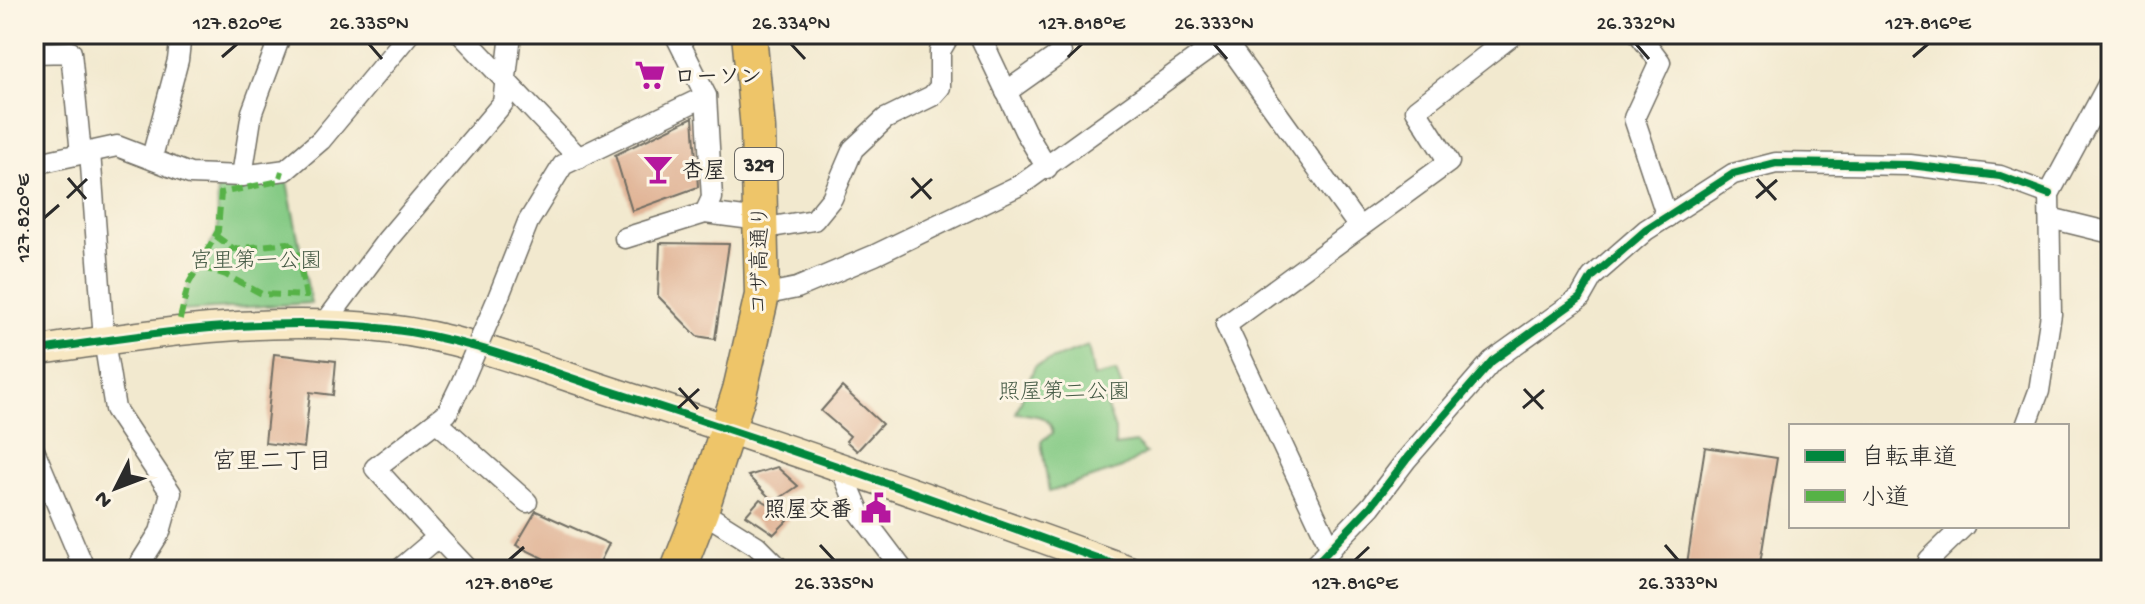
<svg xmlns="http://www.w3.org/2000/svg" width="2145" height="604" viewBox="0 0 2145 604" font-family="'Gochi Hand','Klee One',sans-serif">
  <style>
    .green { fill: #86cb86; stroke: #587b58; stroke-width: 2 }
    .building { fill: #e0b294 }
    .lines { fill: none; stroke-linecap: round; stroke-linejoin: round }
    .street-casing { stroke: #716e64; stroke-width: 23 }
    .secondary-casing { stroke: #716e64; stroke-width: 31 }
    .highway-casing { stroke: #716e64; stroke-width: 37 }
    .street { stroke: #fff; stroke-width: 20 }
    .secondary { stroke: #f8e8c3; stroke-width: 28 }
    .highway { stroke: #eec569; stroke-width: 34 }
    .street-bridge-casing { stroke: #716e64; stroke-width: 23; stroke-linecap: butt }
    .street-bridge { stroke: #fff; stroke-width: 20 }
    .quiet { stroke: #56b246; stroke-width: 6; stroke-dasharray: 12 6; stroke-linecap: butt }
    .cycleway-casing { stroke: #fcf5e5; stroke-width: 13 }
    .cycleway { stroke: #00873e; stroke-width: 8 }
    .ticks { fill: none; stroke: #2b2b2b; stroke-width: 3 }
    .labels { text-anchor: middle; stroke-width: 6; stroke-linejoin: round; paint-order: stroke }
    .shield { fill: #fcf5e5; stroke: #6a6863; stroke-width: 2 }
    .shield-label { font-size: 20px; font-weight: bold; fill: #2b2b2b }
    .poi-label { font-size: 22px; font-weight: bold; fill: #2b2b2b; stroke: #fcf5e5; text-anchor: start }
    .park-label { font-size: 22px; fill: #465b46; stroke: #fcf5e5 }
    .street-label { font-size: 22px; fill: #2b2b2b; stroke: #fcf5e5 }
    .neighbourhood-label { font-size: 24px; fill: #2b2b2b; stroke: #fcf5e5 }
    .neatline { fill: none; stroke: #2b2b2b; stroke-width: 3 }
    .ticks-label { font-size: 20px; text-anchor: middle; fill: #2b2b2b }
  </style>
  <rect width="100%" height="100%" fill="#fcf5e5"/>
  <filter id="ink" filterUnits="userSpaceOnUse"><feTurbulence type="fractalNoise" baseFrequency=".0125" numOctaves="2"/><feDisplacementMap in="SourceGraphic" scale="16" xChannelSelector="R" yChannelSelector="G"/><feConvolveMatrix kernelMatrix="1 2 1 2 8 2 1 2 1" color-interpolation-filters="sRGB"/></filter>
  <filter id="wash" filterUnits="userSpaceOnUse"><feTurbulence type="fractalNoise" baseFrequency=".006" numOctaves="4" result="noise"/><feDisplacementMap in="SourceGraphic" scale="32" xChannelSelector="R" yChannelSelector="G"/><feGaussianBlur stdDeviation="1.8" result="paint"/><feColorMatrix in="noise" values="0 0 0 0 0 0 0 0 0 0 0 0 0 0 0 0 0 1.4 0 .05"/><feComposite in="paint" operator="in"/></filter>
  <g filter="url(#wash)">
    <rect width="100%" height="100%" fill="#f2e9cf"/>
    <!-- green -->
    <g class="green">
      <path d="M286,177L311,303L182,311L188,285L218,231L217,180Z"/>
      <path d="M1088,346L1094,377L1116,372L1125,395L1104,400L1115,430V446L1136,443L1146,453L1122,468L1049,492L1041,441L1053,433C1050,414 1033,415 1016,413L1035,366Z"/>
    </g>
    <g id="blocks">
      <!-- building -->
      <g class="building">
        <path d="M693,117L698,187L632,211L615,155Z"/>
        <path d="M660,243L729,244L715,339L697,336L658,296Z"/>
        <path d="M274,354L336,361L333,395L310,392L304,448L265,443Z"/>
        <path d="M842,387L882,424L857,451L846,441L850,436L821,411Z"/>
        <path d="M1705,447L1777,458L1759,570H1686Z"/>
        <path d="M777,467L798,486L774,502L748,476Z"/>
        <path d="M760,499L791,517L774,534L746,515Z"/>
        <path d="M536,511L609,544L596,570H554L540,562L543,558L516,545Z"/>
      </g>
    </g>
  </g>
  <g filter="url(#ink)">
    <use href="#blocks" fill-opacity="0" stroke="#716e64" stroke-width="2"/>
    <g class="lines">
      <!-- street casing -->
      <g class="street-casing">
        <g id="street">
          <path d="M461,34L579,158"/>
          <path d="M675,34L706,96"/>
          <path d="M979,34L1025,131L1047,168"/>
          <path d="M1206,34L1234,53L1359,227"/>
          <path d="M1639,34L1660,62L1634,118L1667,217"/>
          <path d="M34,53L71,52L81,154"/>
          <path d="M1006,92L1061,53"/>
          <path d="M90,152L104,340L115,409L171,493L160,532L136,570"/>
          <path d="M152,157L178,60L181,34"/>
          <path d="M34,164L117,146L190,174L242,176L286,170L321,140L409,34"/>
          <path d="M242,176L252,112L281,34"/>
          <path d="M2050,218L2111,233"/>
          <path d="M760,229L814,220L832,198L853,149L885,119L932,96L940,87V51L950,34"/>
          <path d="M625,238L705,213L760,220"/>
          <path d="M762,295L797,288L875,255L1022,184L1230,34"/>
          <path d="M498,298L528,222L563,165L706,96L712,198L705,213"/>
          <path d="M325,323L387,240L503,103L511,34"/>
          <path d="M437,422L527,502"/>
          <path d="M2026,426L2039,391L2051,314L2049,194L2111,79"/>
          <path d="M34,450L85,570"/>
          <path d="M839,464L860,513L903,570"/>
          <path d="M701,511L757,546L781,570"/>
          <path d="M438,537L469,570"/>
          <path d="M1331,549L1226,325L1449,162L1416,110L1514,34"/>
          <path d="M1929,560L1964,526"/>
          <path d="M399,570L438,537L375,468L447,413L463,380"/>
          <path d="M1310,570L1371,506L1406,460L1492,361L1580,298L1592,277L1646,230L1733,174L1776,163L1910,165L2000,176L2049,194"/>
        </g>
      </g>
      <!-- secondary casing -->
      <g class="secondary-casing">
        <path id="secondary" d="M34,351C151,333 269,315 388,329C469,338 549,372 626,396C796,450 962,509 1129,570"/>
      </g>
      <!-- highway casing -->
      <g class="highway-casing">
        <path id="highway" d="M678,570L701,511L740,390L762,295L758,129L749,34"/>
      </g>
      <!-- street -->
      <use href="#street" class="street"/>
      <!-- secondary -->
      <use href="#secondary" class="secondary"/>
      <!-- highway -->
      <use href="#highway" class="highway"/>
      <!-- street-bridge casing -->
      <g class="street-bridge-casing">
        <path id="street-bridge" d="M463,380L498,298"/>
      </g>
      <!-- street-bridge -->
      <use href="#street-bridge" class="street-bridge"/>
      <!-- quiet -->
      <g class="quiet">
        <path d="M201,267L226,275L262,294L306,296L297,251L288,243L234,249L216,236"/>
        <path d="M180,319L188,285L218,231L221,193L279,181L282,171"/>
      </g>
      <!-- cycleway casing -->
      <g class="cycleway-casing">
        <g id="cycleway">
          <path d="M34,351C151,333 269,315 388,329C469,338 549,372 626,396C796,450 962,509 1129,570"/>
          <path d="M1310,570L1371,506L1406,460L1492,361L1580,298L1592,277L1646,230L1733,174L1776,163L1910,165L2000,176L2049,194"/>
        </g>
      </g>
      <!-- cycleway -->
      <use href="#cycleway" class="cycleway"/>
    </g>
  </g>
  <!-- ticks -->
  <path class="ticks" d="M369,44L382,59M791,44L805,59M1214,44L1227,59M1636,44L1649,59M222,57L237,44M1068,57L1082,44M1913,57L1928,44M68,178L86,199M912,178L931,199M1757,179L1776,200M67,198L87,179M911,198L932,179M1756,198L1777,180M44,218L59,205M679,388L698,409M1524,389L1543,409M678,408L699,389M1523,408L1544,390M820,545L834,560M1665,545L1678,560M509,560L524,547M1355,560L1369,547"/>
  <!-- icons -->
  <defs>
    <g id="supermarket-bare" transform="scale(2.4)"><path d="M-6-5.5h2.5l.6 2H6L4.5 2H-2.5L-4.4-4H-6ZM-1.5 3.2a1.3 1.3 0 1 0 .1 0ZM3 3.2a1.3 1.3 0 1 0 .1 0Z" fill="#b5179e" stroke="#fcf5e5" stroke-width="2.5" paint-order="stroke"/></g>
    <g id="bar-bare" transform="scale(2.4)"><path d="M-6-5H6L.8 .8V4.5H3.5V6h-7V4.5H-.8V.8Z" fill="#b5179e" stroke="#fcf5e5" stroke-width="2.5" paint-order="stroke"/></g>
    <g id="civic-bare" transform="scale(2.4)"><path d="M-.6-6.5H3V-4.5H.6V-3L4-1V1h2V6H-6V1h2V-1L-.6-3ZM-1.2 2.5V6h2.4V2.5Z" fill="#b5179e" stroke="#fcf5e5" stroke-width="2.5" paint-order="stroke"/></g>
  </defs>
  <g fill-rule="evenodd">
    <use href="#supermarket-bare" x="650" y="75"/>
    <use href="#bar-bare" x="658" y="169"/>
    <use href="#civic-bare" x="876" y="508"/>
  </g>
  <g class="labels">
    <!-- shield labels -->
    <rect class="shield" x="735" y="148" width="48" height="32" rx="6"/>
    <g class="shield-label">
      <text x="759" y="171">329</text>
    </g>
    <!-- poi labels -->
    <g class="poi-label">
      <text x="674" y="83">ローソン</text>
      <text x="682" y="177">杏屋</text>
      <text x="852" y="516" text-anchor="end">照屋交番</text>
    </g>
    <!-- park labels -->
    <g class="park-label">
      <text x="256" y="267">宮里第一公園</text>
      <text x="1064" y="398">照屋第二公園</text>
    </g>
    <!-- street labels -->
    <g class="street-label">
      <text transform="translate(758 260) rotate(-89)" y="8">コザ高通り</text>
    </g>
    <!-- neighbourhood labels -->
    <g class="neighbourhood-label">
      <text x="272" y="468">宮里二丁目</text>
    </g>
  </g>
  <!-- margin -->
  <rect width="2145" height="604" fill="none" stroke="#fcf5e5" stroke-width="88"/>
  <!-- legend -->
  <rect x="1789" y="424" width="280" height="104" fill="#fcf5e5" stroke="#a8a49b" stroke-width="2"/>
  <rect x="1805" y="450" width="40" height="12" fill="#00873e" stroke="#a8a49b" stroke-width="2"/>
  <text x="1861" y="464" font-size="24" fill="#2b2b2b">自転車道</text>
  <rect x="1805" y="490" width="40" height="12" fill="#56b246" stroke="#a8a49b" stroke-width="2"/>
  <text x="1861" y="504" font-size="24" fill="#2b2b2b">小道</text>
  <!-- north arrow -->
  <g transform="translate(116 488) rotate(228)" stroke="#fcf5e5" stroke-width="6" paint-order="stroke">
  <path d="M0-6L14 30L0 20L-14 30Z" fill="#2b2b2b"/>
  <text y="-12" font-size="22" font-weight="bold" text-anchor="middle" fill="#2b2b2b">N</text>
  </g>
  <rect x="44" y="44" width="2057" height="516" class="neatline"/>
  <g class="ticks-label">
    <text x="237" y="29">127.820°E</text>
    <text x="369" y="29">26.335°N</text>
    <text x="791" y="29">26.334°N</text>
    <text x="1082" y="29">127.818°E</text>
    <text x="1214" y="29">26.333°N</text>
    <text x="1636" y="29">26.332°N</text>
    <text x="1928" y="29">127.816°E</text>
    <text transform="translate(22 218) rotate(-90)" y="7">127.820°E</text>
    <text x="509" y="589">127.818°E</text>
    <text x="834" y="589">26.335°N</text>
    <text x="1355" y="589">127.816°E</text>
    <text x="1678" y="589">26.333°N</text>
  </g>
</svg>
